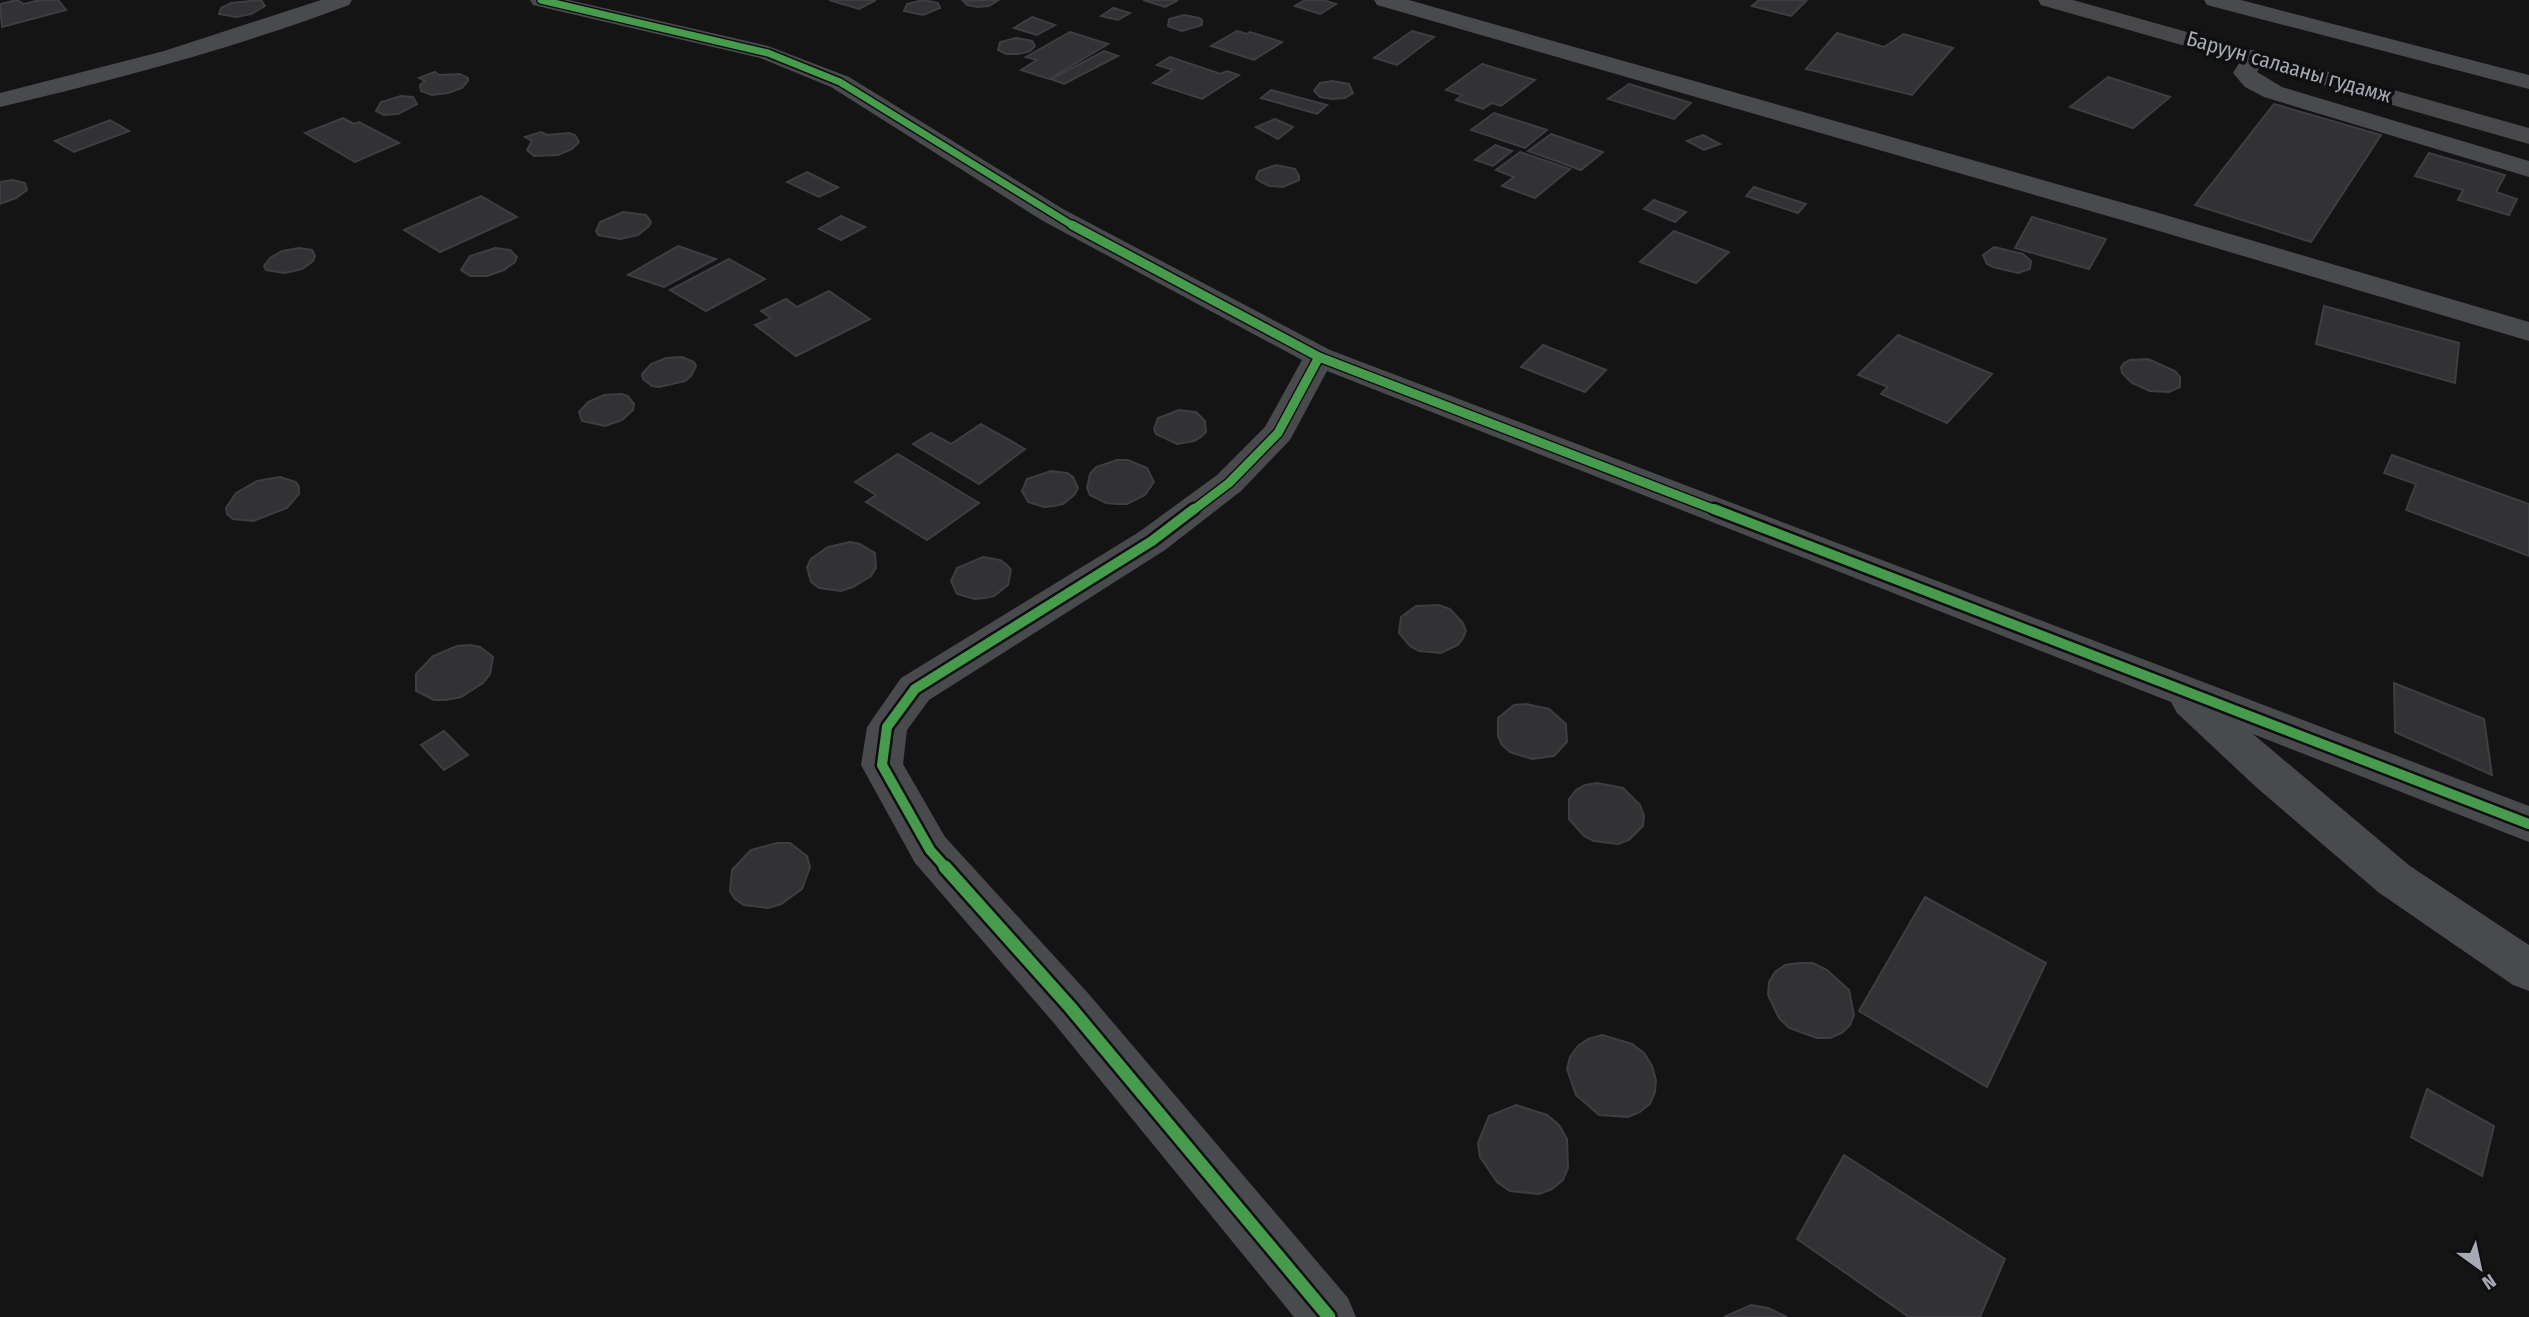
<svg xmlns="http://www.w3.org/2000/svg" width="2529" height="1317" viewBox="0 0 2529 1317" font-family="'Fira Sans Condensed',sans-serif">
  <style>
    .building { fill: #323234; stroke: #3d3e41; stroke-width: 2 }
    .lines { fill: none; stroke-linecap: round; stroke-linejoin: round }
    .minor { fill: #494a4d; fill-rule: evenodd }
    .secondary { fill: #48484b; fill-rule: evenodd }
    .cycleway-far3-casing { stroke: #0f0f10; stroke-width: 10 }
    .cycleway-far2-casing { stroke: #0f0f10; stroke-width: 12 }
    .cycleway-far1-casing { stroke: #0f0f10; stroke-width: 15 }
    .cycleway-casing { stroke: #0f0f10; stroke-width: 18 }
    .cycleway-far3 { stroke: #469c4c; stroke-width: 7 }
    .cycleway-far2 { stroke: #469c4c; stroke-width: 9 }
    .cycleway-far1 { stroke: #469c4c; stroke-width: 10 }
    .cycleway { stroke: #469c4c; stroke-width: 13 }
    .labels { text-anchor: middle; stroke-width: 7; stroke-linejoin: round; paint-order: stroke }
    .far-street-label { font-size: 21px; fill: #a6aab5; stroke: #0f0f10 }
  </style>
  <rect width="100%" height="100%" fill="#141415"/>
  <!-- building -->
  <g class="building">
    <path d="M17,0L24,4L40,0H58L66,10L2,27L0,4Z"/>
    <path d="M261,0L265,6L251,14L236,17L219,14L221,8L231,3Z"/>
    <path d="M829,0H876L859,9Z"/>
    <path d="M923,0L938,3L940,8L923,15L904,11L907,4Z"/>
    <path d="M999,0L989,6L978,7L967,5L963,1Z"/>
    <path d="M1143,0H1178L1165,7Z"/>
    <path d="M1305,0H1323L1336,4L1320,14L1295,6Z"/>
    <path d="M1759,0H1807L1791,16L1752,6Z"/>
    <path d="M1113,8L1130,13L1118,20L1101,16Z"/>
    <path d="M1184,15L1199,18L1202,20V25L1182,31L1168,26L1169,19Z"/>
    <path d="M1032,17L1055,25L1037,35L1014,28Z"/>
    <path d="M1237,31L1247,34L1250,32L1282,42L1254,60L1211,46Z"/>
    <path d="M1412,31L1434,37L1397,65L1374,58Z"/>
    <path d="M1070,32L1108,44L1049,79L1021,70L1037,60L1026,57Z"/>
    <path d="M1837,33L1884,47L1904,34L1953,48L1912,95L1806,69Z"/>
    <path d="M1016,38L1032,41L1035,46L1030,51L1018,54H1006L998,50L1000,42Z"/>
    <path d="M1104,51L1118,56L1064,84L1051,79Z"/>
    <path d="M1170,57L1221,74L1227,71L1239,75L1202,99L1153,83L1173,70L1157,65Z"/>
    <path d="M1482,64L1535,80L1501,106L1492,103L1483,109L1456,100L1462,95L1446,90Z"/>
    <path d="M435,72L439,75L460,74L468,78V81L462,88L448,93L432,95L421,91L420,85L425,81L419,78Z"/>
    <path d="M2108,77L2170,97L2133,128L2070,107Z"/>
    <path d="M1332,81L1349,84L1353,93L1345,98L1332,99L1320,97L1314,91L1320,83Z"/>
    <path d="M1629,84L1691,103L1674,119L1608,99Z"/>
    <path d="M1271,90L1327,105L1317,114L1261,98Z"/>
    <path d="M401,96L413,97L417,104L398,114L384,115L376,111L381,102Z"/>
    <path d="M2274,104L2381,135L2311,242L2195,205Z"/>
    <path d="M1494,113L1547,130L1525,148L1471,130Z"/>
    <path d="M343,118L354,124L359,122L399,143L355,162L305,133Z"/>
    <path d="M1275,119L1293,127L1278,139L1256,127Z"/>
    <path d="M110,120L129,131L74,152L55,141Z"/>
    <path d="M541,132L547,135L569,133L575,135L579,142L572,149L558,155L534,156L527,150L532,141L525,137Z"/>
    <path d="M1551,134L1603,152L1581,170L1528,151Z"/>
    <path d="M1703,135L1720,144L1704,150L1687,141Z"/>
    <path d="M1495,145L1512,151L1493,166L1475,160Z"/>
    <path d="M1520,152L1570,169L1535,198L1502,186L1514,177L1496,170Z"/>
    <path d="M2429,153L2505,175L2496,192L2517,199L2509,215L2458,200L2463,190L2415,176Z"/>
    <path d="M1276,165L1295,169L1299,176V180L1283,187L1269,186L1259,181L1256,178L1259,171Z"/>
    <path d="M807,172L837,187H839L819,197L787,182Z"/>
    <path d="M13,180L25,183L27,190L16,198L0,204V182Z"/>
    <path d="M1754,187L1806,204L1798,213L1746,196Z"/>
    <path d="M481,196L517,217L440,252L404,230Z"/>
    <path d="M1654,200L1686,212L1675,222L1644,209Z"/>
    <path d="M623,212L646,215L651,222L649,226L638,235L620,239L598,235L596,231L600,222Z"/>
    <path d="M841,216L865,227L841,240L819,229Z"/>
    <path d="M2032,217L2106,239L2089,269L2015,248Z"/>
    <path d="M1674,231L1729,252L1696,283L1640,262Z"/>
    <path d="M678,246L716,259L664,287L628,275Z"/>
    <path d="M1994,247L2023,254L2031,261L2030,269L2018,273L1993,267L1987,264L1983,255Z"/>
    <path d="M299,248L312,250L315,256L313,261L302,269L285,273L266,270L264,266L270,258L282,251Z"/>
    <path d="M495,248L510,250L517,257L515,262L504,270L487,276H470L461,270L470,256Z"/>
    <path d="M729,259L765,279L706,311L670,290Z"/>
    <path d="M829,291L870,319L796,356L755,325L771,318L761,311L786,299L797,307Z"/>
    <path d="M2324,306L2459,343L2455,383L2316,344Z"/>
    <path d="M1898,335L1992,374L1947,423L1881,394L1888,387L1858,375Z"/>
    <path d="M1543,345L1606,370L1585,392L1521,367Z"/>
    <path d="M682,357L694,362L696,366L691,376L685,381L659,387L652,386L643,379L642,374L651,364L666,358Z"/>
    <path d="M2148,359L2175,371L2180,377V387L2169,392L2150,391L2132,383L2122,373L2121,367L2124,363L2130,360Z"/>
    <path d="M621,394L628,396L634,404L633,410L622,420L605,426L582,421L579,412L588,402L604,395Z"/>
    <path d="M1179,410L1196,412L1205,421L1206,432L1201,437L1194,441L1177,444L1156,434L1154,429L1158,418Z"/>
    <path d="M981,424L1025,449L979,484L913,444L931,433L951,444Z"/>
    <path d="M898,454L979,503L927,540L866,502L876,495L855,482Z"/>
    <path d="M2392,455L2529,504V556L2406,510L2416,484L2384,473Z"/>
    <path d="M1117,460H1128L1147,468L1154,482L1145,495L1127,504H1116L1106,503L1090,495L1087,488L1090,474L1096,467Z"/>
    <path d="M1051,471L1067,473L1073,477L1078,488L1075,494L1063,504L1054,506L1044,507L1028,502L1022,491L1027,479Z"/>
    <path d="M280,477L296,482L299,487V494L287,508L253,521L233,519L227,514L226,508L236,493L257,481Z"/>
    <path d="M850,542L860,544L875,553L876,568L871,576L853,587L841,591L819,588L811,582L807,567L811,559L828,547Z"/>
    <path d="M983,557L1000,560L1007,565L1011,570L1008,585L994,596L985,598L975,599L957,594L951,581L957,568Z"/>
    <path d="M1439,605L1450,609L1463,623L1466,631L1463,638L1458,645L1441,653L1419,651L1410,646L1399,633L1401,617L1416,606Z"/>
    <path d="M470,645L480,647L493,657L490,674L483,683L461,697L446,700H434L416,691V674L433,656L457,646Z"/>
    <path d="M2394,683L2484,719L2492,775L2395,732Z"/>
    <path d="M1526,704L1549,709L1566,724L1567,742L1554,756L1532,759L1510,752L1502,745L1498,736V718L1514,705Z"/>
    <path d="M444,731L468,755L444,770L421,745Z"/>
    <path d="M1597,783L1623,788L1640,805L1644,816L1643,826L1629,840L1618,844L1594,841L1584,836L1569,819V799L1576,790L1585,785Z"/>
    <path d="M777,843H790L807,856L810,867L802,889L781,904L768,908L744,905L735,899L730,891L732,870L751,850Z"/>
    <path d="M1925,897L2046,963L1987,1087L1859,1011Z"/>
    <path d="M1799,963H1813L1827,970L1849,990L1854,1015L1850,1025L1842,1033L1830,1038H1817L1789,1028L1779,1018L1768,995L1769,982L1775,972L1785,965Z"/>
    <path d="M1602,1035L1632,1044L1644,1053L1652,1066L1656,1080L1655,1092L1650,1104L1640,1112L1628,1117L1599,1115L1576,1095L1567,1069L1570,1057L1578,1046L1588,1039Z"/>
    <path d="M2427,1089L2494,1126L2482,1176L2411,1137Z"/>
    <path d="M1516,1105L1547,1115L1559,1125L1567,1139L1568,1168L1563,1180L1552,1189L1539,1194L1510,1191L1497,1182L1480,1157L1478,1143L1489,1116Z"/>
    <path d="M1844,1155L2005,1259L1980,1317H1909L1797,1239Z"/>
    <path d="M1751,1305L1768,1308L1787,1317H1724Z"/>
  </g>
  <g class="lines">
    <!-- minor -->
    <g class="minor">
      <path d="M321,0H352L349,5C235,48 118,79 0,107V93L164,51Z"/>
      <path d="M530,0H569L768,46L849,77L1063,209L1330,350L2529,806V842L2253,734L2410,866L2529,945V991L2513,985L2378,892L2256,787L2177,713L2171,702L1327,371L1290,440L1241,491L1165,550L929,700L907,730L903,764L945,837L1087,992L1348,1298L1356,1317H1294L1053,1022L915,863L861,765L867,727L901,678L1139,532L1217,475L1265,427L1302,360L1043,221L831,87L760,58L533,5Z"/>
      <path d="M1374,0H1409L2152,211L2529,322V341L2132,223L1377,5Z"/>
      <path d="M2204,0H2241L2529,75V89L2207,5Z"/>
      <path d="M2254,50L2262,52L2266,57L2257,72L2282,87L2529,161V177L2264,97L2245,87L2233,73L2246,52Z"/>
    </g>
    <!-- secondary -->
    <path class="secondary" d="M2038,0H2073L2529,128V144L2041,5Z"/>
    <!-- cycleway-far3 casing -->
    <g class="cycleway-far3-casing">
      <path id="cycleway-far3" d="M541,0L768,53L840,82L1075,227"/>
    </g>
    <!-- cycleway-far2 casing -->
    <g class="cycleway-far2-casing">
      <g id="cycleway-far2">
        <path d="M1072,225L1319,357L1718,511"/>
        <path d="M1192,511L1229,483L1278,433L1319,357"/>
      </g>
    </g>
    <!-- cycleway-far1 casing -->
    <g class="cycleway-far1-casing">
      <g id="cycleway-far1">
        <path d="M1714,509L2529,824"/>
        <path d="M947,869L930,850L882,765L887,727L915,689L1152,541L1194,509"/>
      </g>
    </g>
    <!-- cycleway casing -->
    <g class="cycleway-casing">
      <path id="cycleway" d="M945,867L1070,1007L1329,1317"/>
    </g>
    <!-- cycleway-far3 -->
    <use href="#cycleway-far3" class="cycleway-far3"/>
    <!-- cycleway-far2 -->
    <use href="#cycleway-far2" class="cycleway-far2"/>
    <!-- cycleway-far1 -->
    <use href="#cycleway-far1" class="cycleway-far1"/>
    <!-- cycleway -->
    <use href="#cycleway" class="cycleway"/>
  </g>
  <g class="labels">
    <!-- far-street labels -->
    <g class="far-street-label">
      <text transform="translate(2289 67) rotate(16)" y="7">Баруун салааны гудамж</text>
    </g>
  </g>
  <!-- north arrow -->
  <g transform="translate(2480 1268) rotate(147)" stroke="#0f0f10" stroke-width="5" paint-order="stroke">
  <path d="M0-5L12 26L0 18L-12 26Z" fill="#a6aab5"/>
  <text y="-10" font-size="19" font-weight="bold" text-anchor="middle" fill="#a6aab5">N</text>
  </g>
</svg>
